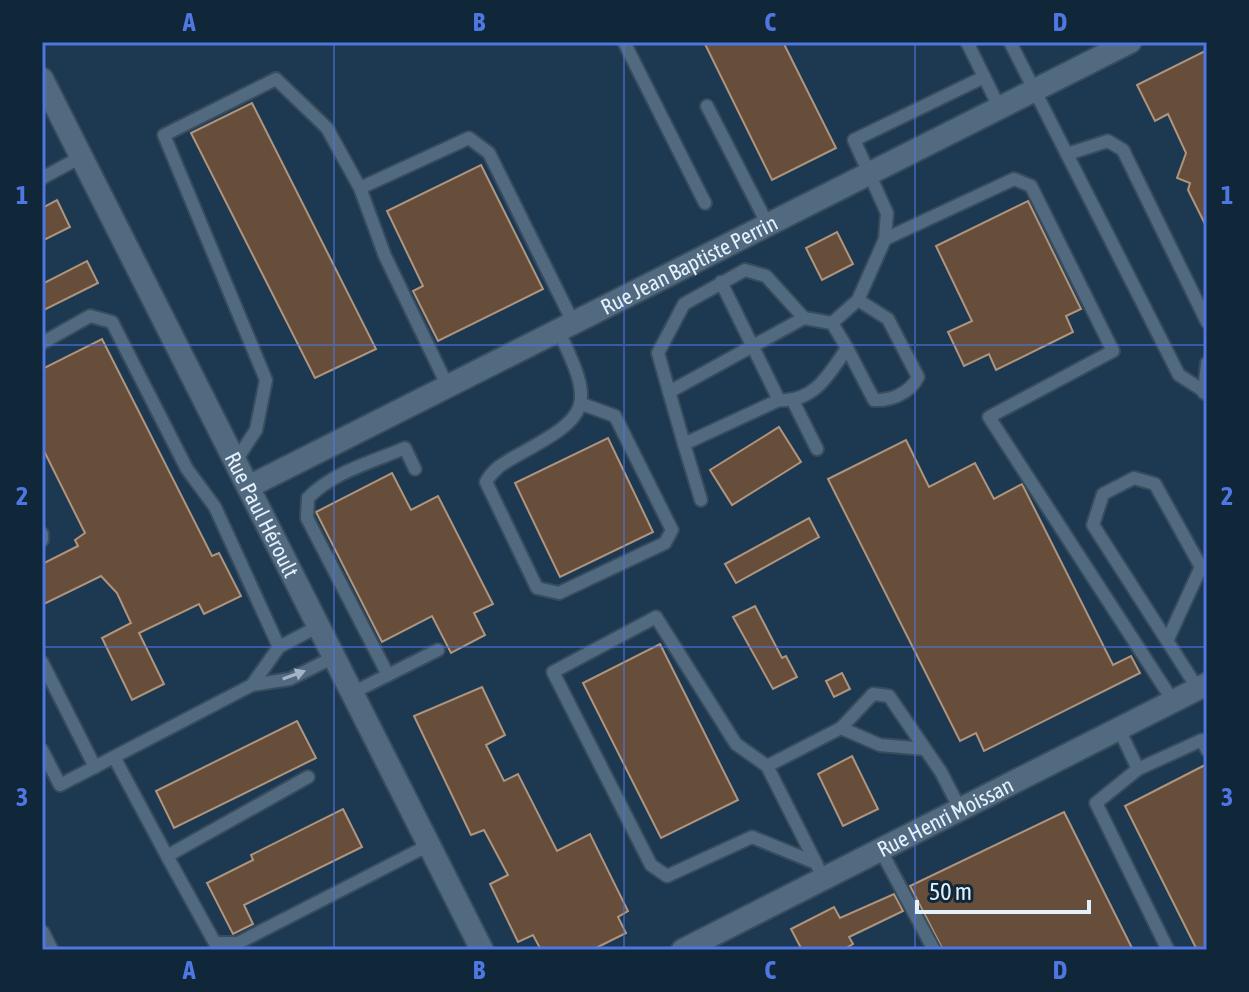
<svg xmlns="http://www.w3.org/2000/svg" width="1249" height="992" viewBox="0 0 1249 992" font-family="'Asap Condensed',sans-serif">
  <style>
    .built { fill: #1d3952 }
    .building { fill: #664e3a; stroke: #af957e; stroke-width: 2 }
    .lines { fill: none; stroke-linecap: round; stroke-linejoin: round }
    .service-casing { stroke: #394c5c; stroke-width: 16 }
    .minor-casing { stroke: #394c5c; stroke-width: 26 }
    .service { stroke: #526a80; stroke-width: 12 }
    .minor { stroke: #526a80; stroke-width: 22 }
    .oneway { fill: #a2b4c5 }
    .grid { fill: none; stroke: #4e77e1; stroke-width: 2; stroke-opacity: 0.55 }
    .labels { text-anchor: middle; stroke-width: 6; stroke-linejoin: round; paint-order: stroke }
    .street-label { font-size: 22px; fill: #e3f1fd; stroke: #102639 }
    .neatline { fill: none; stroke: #4e77e1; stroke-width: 3 }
    .grid-label { font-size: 26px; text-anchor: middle; font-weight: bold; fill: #4e77e1 }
  </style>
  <rect width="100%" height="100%" fill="#1a3044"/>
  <!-- built -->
  <rect class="built" x="42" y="42" width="1165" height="908"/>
  <!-- building -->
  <g class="building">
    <path d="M704,42H783L836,148L772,180Z"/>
    <path d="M1207,50V228L1188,190L1190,183L1177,178L1186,153L1168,114L1155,121L1137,85Z"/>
    <path d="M252,103L376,349L315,378L191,133Z"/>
    <path d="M481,165L543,289L438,341L413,291L423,286L387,211Z"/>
    <path d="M57,200L70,227L42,241V208Z"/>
    <path d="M1028,201L1081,309L1066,316L1073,332L996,370L989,354L964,366L948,332L972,321L936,246Z"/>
    <path d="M837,232L853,264L822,280L806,248Z"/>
    <path d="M87,261L98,283L42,311V284Z"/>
    <path d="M102,339L212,556L219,553L241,596L204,614L199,604L139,633L164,684L132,700L102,638L131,623L117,593L101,576L42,605V564L78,546L75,540L85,533L42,447V369Z"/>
    <path d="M779,427L801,462L732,505L710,470Z"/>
    <path d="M608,438L653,532L560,577L515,483Z"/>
    <path d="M906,440L929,487L975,463L994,499L1022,484L1113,665L1131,656L1140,673L984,751L976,733L960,741L828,479Z"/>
    <path d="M392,473L411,510L438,496L493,604L474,613L485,635L451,653L432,616L382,642L316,512Z"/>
    <path d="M809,518L819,537L736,583L725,564Z"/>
    <path d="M755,606L782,658L786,656L797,677L773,689L733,617Z"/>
    <path d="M660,644L738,800L661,838L583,683Z"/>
    <path d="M842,673L850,689L834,697L826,681Z"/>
    <path d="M482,687L505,735L486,745L504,781L518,774L557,851L590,834L628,911L618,917L626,933L592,950H541L533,935L518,942L490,884L508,875L484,830L471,835L414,716Z"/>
    <path d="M297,721L316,758L174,828L156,791Z"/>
    <path d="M852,756L878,809L843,826L818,774Z"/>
    <path d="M1207,764V950H1197L1125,806Z"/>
    <path d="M343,809L362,847L244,905L253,924L233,934L207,883L253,860L251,855Z"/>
    <path d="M1064,812L1133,950H943L910,886Z"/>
    <path d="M894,894L903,911L849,937L853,944L843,950H802L791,929L834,907L840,918Z"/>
  </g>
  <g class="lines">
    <!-- service casing -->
    <g class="service-casing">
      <g id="service">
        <path d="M624,42L705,203"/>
        <path d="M967,42L1000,109"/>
        <path d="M1010,42L1179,375L1207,393"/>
        <path d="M707,106L768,225"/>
        <path d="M1067,154L1108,141L1123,150L1207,322"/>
        <path d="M42,178L81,157"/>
        <path d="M360,188L469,138L489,153L574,324"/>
        <path d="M885,239L1014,179L1031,186L1113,351L989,417L1173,701"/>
        <path d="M721,282L779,400"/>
        <path d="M832,323L847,348C830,373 814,403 779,400L684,444L658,353L684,304L745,270L766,276L804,318L832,323L858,300L885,239L887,213L854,140L984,77"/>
        <path d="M559,332C595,407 591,415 518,455C504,463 494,468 486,482L537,588L559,593L665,543L672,530L615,416L582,404"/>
        <path d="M42,343L90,316L112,322L187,469L215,507L279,647"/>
        <path d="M847,348L874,400C891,401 910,393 918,377L888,319L858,300"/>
        <path d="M669,392L804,318"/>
        <path d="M1204,393L1207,363"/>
        <path d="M793,401L817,449"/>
        <path d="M684,444L701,500"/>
        <path d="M235,462L256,430L266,380L164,135L276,79L327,128L360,188L385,256L448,387"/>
        <path d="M42,534V540"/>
        <path d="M1168,639L1201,567L1155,484L1134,478L1103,494L1093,525L1198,689"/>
        <path d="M42,662L95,767"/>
        <path d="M388,675L307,518L308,498C333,472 372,462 405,448L415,469"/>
        <path d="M252,685L279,647L319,626"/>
        <path d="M352,693L438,650"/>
        <path d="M841,728L873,694L889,696L941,772L960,809"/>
        <path d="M1119,729L1138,769"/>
        <path d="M42,750L60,785L252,685L290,679L334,657"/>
        <path d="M114,757L167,856L308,777"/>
        <path d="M767,766L841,728L880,745L925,749"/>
        <path d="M880,849L934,950"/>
        <path d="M167,856L215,943H238L427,846"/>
        <path d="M816,863L752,837L667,876L651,865L553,672L656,617L736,744L767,766L816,863L823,878"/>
        <path d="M43,932L52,950"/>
        <path d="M1168,950L1096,803L1138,769L1202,740L1207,750"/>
      </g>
    </g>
    <!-- minor casing -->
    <g class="minor-casing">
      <g id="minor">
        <path id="s1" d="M42,79L482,950"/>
        <path id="s2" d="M248,487L1130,42"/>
        <path id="s3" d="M683,950L1207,684"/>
      </g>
    </g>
    <!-- service -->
    <use href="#service" class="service"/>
    <!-- minor -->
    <use href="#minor" class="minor"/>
  </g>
  <!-- one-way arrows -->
  <defs><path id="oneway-solid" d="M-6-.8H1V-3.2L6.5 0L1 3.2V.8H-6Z" transform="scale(2)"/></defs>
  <use class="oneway" href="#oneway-solid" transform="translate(294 675) rotate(-20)"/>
  <!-- grid -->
  <path class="grid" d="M334,42V950M624,42V950M915,42V950M42,345H1207M42,647H1207"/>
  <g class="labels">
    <!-- street labels -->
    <g class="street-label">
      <text dy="8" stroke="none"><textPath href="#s2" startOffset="494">Rue Jean Baptiste Perrin</textPath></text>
      <text dy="8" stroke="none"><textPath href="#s1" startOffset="488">Rue Paul Héroult</textPath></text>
      <text dy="8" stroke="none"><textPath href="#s3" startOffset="294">Rue Henri Moissan</textPath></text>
    </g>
  </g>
  <!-- border -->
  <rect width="1249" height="992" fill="none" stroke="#102639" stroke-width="88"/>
  <!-- scale -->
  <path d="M917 900v12h172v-12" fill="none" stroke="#e3f1fd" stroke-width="4"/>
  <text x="929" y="900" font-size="24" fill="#e3f1fd" stroke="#102639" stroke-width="6" paint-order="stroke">50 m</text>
  <rect x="44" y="44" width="1161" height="904" class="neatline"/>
  <g class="grid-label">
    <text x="189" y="31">A</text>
    <text x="479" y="31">B</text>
    <text x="770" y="31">C</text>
    <text x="1060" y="31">D</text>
    <text x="22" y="204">1</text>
    <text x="1227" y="204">1</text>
    <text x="22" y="505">2</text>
    <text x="1227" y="505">2</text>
    <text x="22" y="806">3</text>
    <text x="1227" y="806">3</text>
    <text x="189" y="979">A</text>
    <text x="479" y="979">B</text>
    <text x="770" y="979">C</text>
    <text x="1060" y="979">D</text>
  </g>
</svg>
